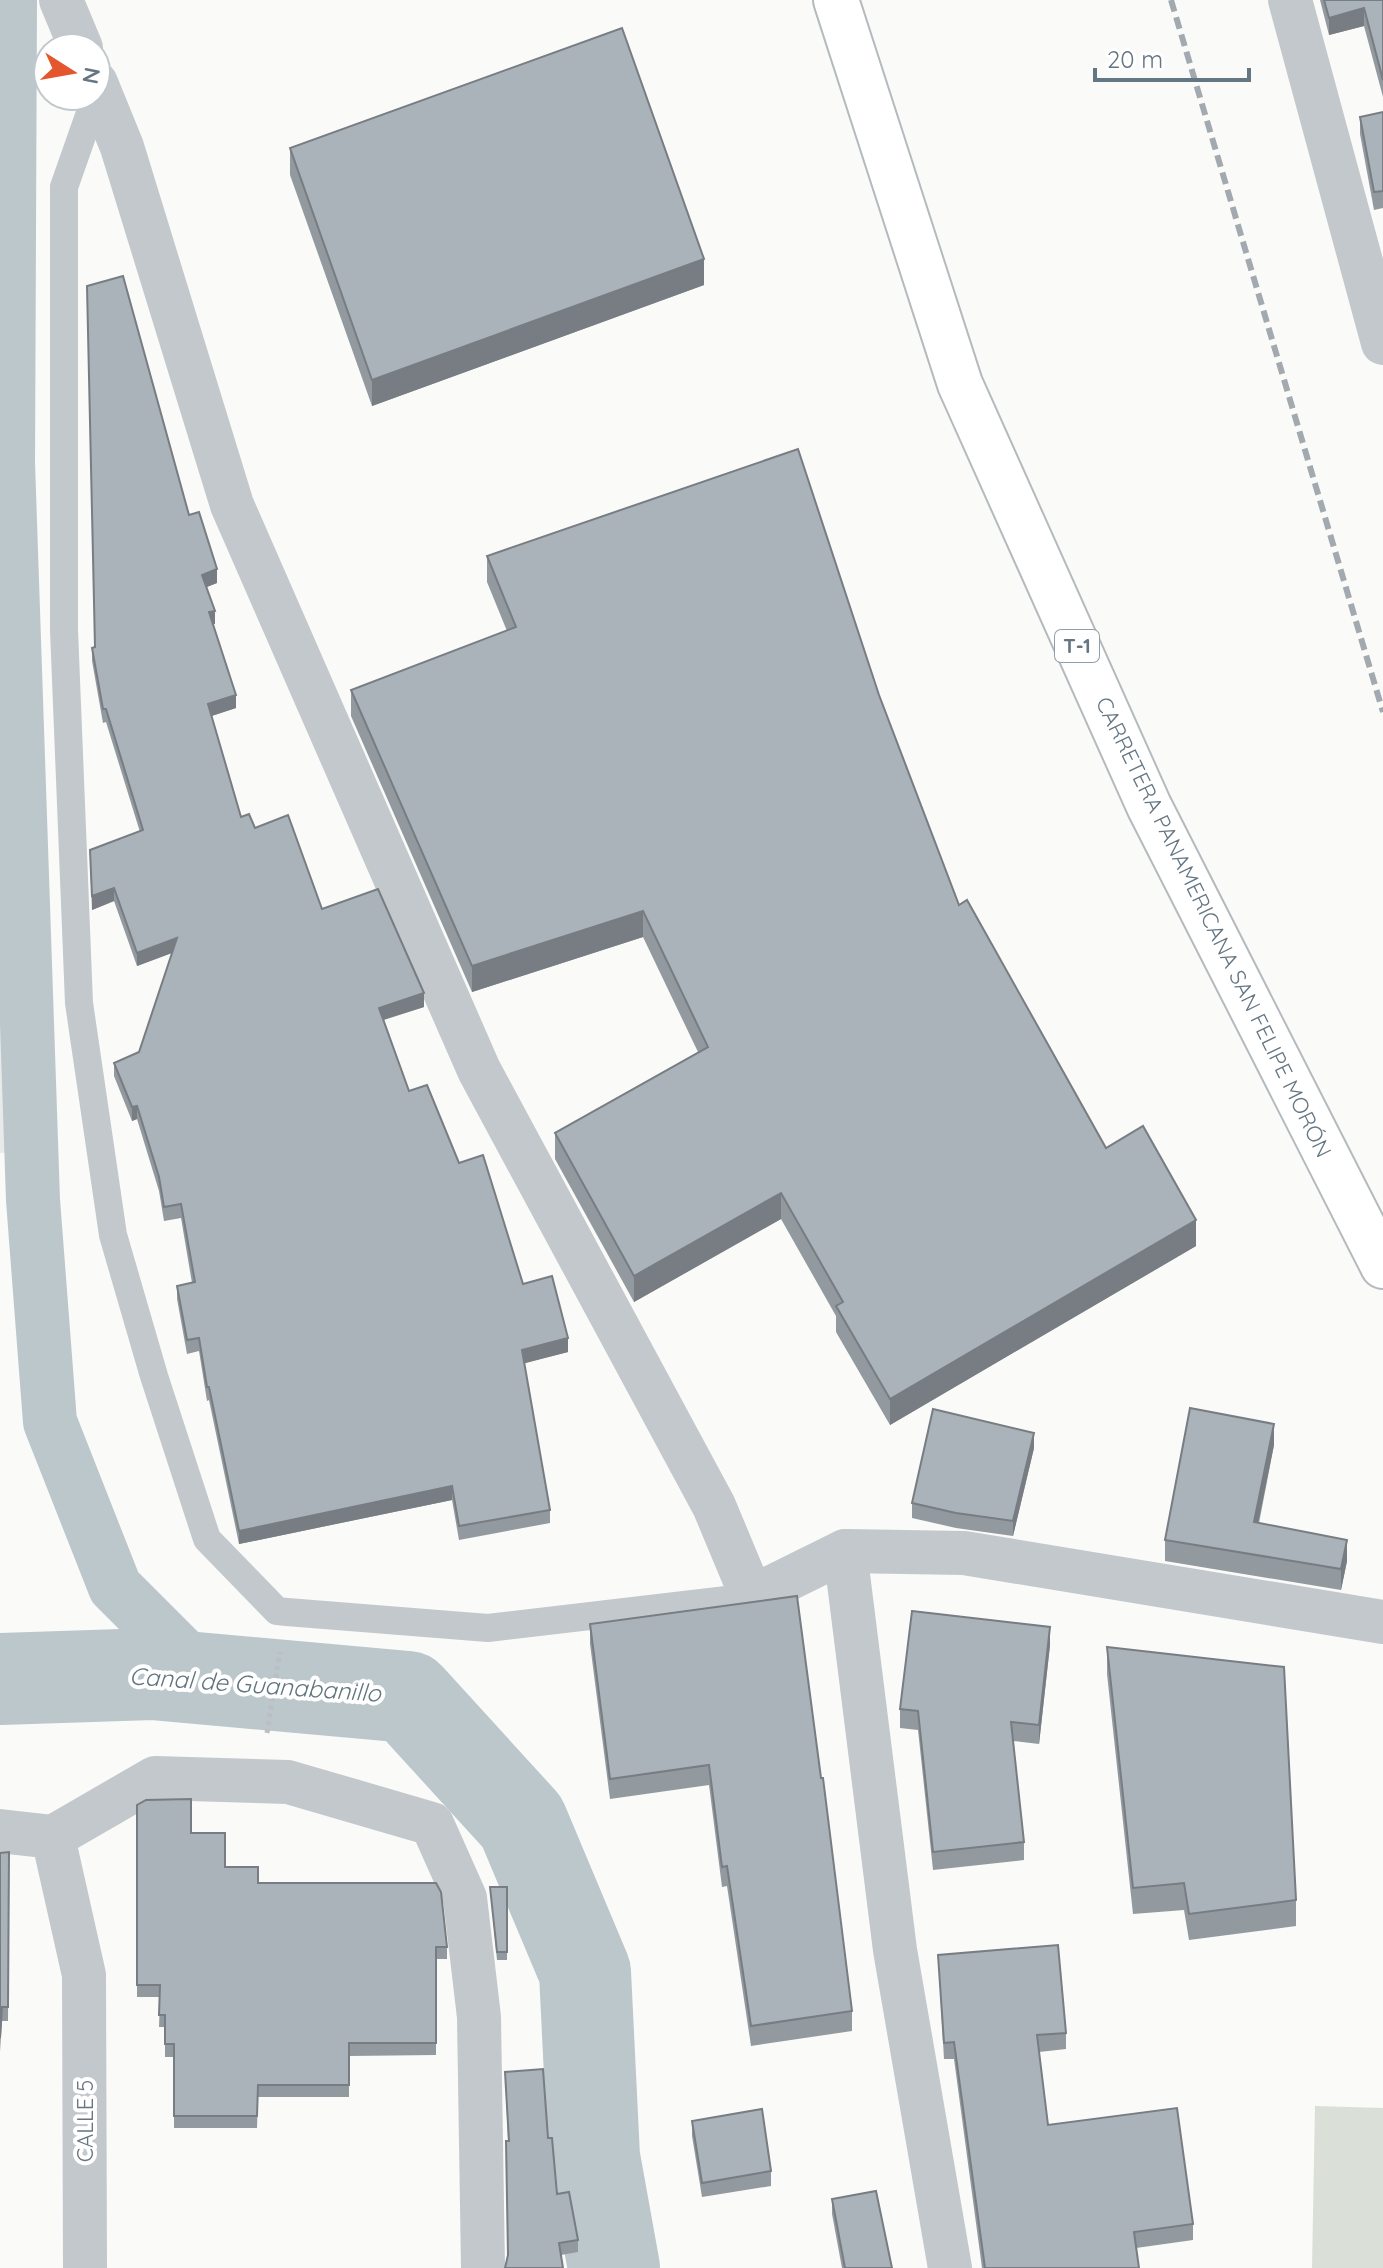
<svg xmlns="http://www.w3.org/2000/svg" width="1383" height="2268" viewBox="0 0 1383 2268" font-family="Quicksand,sans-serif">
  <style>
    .built { fill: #e8e9e9 }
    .green { fill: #dadfd7 }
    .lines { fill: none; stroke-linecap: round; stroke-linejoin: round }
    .canal { stroke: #bbc7cb; stroke-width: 54 }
    .river { stroke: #bbc7cb; stroke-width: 92 }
    .primary-casing { stroke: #b5babe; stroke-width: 48 }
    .path { stroke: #bbbfc2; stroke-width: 5; stroke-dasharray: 4 4; stroke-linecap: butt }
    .lane { stroke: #c3c8cc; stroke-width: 28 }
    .street { stroke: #c3c8cc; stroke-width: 44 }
    .primary { stroke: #fff; stroke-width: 44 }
    .rail { stroke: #a2aab0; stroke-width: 6; stroke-dasharray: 12 6; stroke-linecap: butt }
    .wall { fill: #929a9f }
    .shaded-wall { fill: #777d82 }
    .building { fill: #aab3b9; stroke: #777d82; stroke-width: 2 }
    .labels { text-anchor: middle; stroke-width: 8; stroke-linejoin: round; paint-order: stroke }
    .shield { fill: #fff; stroke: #939fa8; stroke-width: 2 }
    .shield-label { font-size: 20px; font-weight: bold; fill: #657683 }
    .street-label { font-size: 22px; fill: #657683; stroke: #fff }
    .water-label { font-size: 24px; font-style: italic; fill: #60757c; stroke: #fff }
  </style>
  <rect width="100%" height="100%" fill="#fafaf8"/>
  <!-- built -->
  <path class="built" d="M0,221L30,1151L0,1153Z"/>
  <!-- green -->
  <path class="green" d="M1315,2106L1383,2108V2268H1312Z"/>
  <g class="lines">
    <!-- canal -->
    <path class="canal" d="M10,0L8,463L33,1200L50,1422L115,1587L207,1679"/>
    <!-- river -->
    <path class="river" d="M0,1679L152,1674L408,1697L522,1822L585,1972L594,2157L614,2268"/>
    <!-- primary casing -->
    <g class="primary-casing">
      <path id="primary" d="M836,0L960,384L1149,806L1383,1266"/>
    </g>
    <!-- path -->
    <path class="path" d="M267,1733L280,1652"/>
    <!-- lane -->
    <path class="lane" d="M96,96L64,187V630L79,1003L113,1235L154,1376L207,1539L277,1611L287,1612L488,1628L752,1597"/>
    <!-- street -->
    <g class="street">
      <path d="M61,0L81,48"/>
      <path d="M1290,0L1383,343"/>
      <path d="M96,83L122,147L232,505L479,1070L714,1506L752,1597L845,1551L964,1553L1383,1622"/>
      <path d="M845,1551L895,1950L950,2268"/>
      <path d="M0,1831L53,1837L84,1975L85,2268"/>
      <path d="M53,1837L155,1778L288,1782L432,1824L465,1898L479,2017L483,2268"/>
    </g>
    <!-- primary -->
    <use href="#primary" class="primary"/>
    <!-- rail -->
    <path class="rail" d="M1171,0L1383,712"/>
  </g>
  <!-- wall -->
  <g class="wall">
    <path d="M1320,0H1383V97L1364,26L1329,35Z"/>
    <path d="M1383,112V208L1374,210L1360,134V117Z"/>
    <path d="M290,148L704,285L372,406L290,175Z"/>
    <path d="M189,515L217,583L206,587L215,624H213L236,708L212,716L241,817L255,828L322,909L424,1007L384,1020L409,1091L459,1163L523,1284L568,1352L524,1363L550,1510V1523L459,1540L452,1500L239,1544L209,1400L207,1401L199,1351L187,1354L177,1299V1286L192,1283L181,1218L164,1221L159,1191L137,1119L132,1121L114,1076V1063L139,1052L172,953L137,966L114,901L92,910L90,863L140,832L106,722L103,723L92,661V648L95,647Z"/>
    <path d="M487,556L879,695L959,905L1106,1148L1196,1246L890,1425L836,1332V1316L781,1219L634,1302L555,1159V1133L698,1052L643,937L472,992L351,716V690L507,631L487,582Z"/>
    <path d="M1274,1445L1259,1523L1347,1561L1341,1590L1165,1561V1540Z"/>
    <path d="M1034,1448L1013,1536L956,1528L912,1518V1503Z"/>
    <path d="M797,1596L852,2011V2031L751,2046L727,1886L722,1887L709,1785L610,1799L590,1644V1624Z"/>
    <path d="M1050,1645L1039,1744L1013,1741L1024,1842V1860L933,1870L918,1730L900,1728V1709Z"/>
    <path d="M1107,1647L1296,1900V1926L1189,1940L1184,1910L1133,1914L1107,1674Z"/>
    <path d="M137,1805L191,1833L225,1867L258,1883L447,1947V1959H436V2055L349,2056V2097H258L257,2128H174V2057H165V2027H159L160,1997H137Z"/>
    <path d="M9,1852L8,2021H2L0,2052V1853Z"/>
    <path d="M490,1887H507V1960H497Z"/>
    <path d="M938,1955L1066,2033V2049L1039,2052L1048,2125L1193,2224V2240L1136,2248L1139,2268H982L954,2059H944Z"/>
    <path d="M505,2072L548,2138L557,2194L578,2240V2252L561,2255L508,2256V2141Z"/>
    <path d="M692,2121L771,2171V2186L702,2197L692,2136Z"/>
    <path d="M832,2199L892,2268H842L832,2214Z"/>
  </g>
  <!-- shaded-wall -->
  <g class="shaded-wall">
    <path d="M1364,8V26L1329,35V18Z"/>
    <path d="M704,259V285L372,406V380Z"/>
    <path d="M217,569V583L202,589V575Z"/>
    <path d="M215,611V624L209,625V612Z"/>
    <path d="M236,695V708L208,717V704Z"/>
    <path d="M114,888V901L92,910V896Z"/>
    <path d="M643,911V937L472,992V966Z"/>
    <path d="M177,938V951L137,966V953Z"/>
    <path d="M424,993V1007L379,1021V1008Z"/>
    <path d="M137,1106V1119L132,1121V1107Z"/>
    <path d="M781,1193V1219L634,1302V1276Z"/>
    <path d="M1196,1220V1246L890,1425V1399Z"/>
    <path d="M568,1338V1352L522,1364V1350Z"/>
    <path d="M1274,1424V1445L1254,1543V1522Z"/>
    <path d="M1034,1433V1448L1013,1536V1521Z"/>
    <path d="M452,1486V1500L239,1544V1531Z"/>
    <path d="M1347,1540V1561L1341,1590V1569Z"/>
    <path d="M1050,1627V1645L1039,1744V1725Z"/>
  </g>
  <!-- building -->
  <g class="building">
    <path d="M1324,0H1383V80L1364,8L1329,18Z"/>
    <path d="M622,28L704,259L372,380L290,148Z"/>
    <path d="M1383,112V191L1374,192L1360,117Z"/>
    <path d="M123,276L189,515L199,512L217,569L202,575L215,611L209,612L236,695L208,704L241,817L249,814L255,828L288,815L322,909L378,889L424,993L379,1008L409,1091L427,1085L459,1163L483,1155L523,1284L552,1276L568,1338L522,1350L550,1510L459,1526L452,1486L239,1531L209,1387H207L199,1338L187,1340L177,1286L195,1282L181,1204L164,1207L159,1177L137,1106L132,1107L114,1063L139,1052L177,938L137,953L114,888L92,896L90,850L143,830L106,709H103L92,648L95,647L87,286Z"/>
    <path d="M798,449L879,695L959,905L967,900L1106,1148L1143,1126L1196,1220L890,1399L836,1306L843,1302L781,1193L634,1276L555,1133L708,1047L643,911L472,966L351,690L516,627L487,556Z"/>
    <path d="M1190,1408L1274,1424L1254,1522L1347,1540L1341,1569L1165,1540Z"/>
    <path d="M933,1409L1034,1433L1013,1521L956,1513L912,1503Z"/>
    <path d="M797,1596L821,1778H823L852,2011L751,2026L727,1866L722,1867L709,1765L610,1779L590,1624Z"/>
    <path d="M912,1611L1050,1627L1039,1725L1011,1722L1024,1842L933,1852L918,1711L900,1709Z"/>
    <path d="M1107,1647L1284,1667L1296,1900L1189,1914L1184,1883L1133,1888Z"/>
    <path d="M191,1799V1833H225V1867H258V1883H436L441,1892L447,1947H436V2043H349V2085H258L257,2116H174V2044H165V2015H159L160,1985H137V1805L146,1800Z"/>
    <path d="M9,1852L8,2007H2L0,2038V1853Z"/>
    <path d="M490,1887H507V1952H497Z"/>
    <path d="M1058,1945L1066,2033L1037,2035L1048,2125L1177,2108L1193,2224L1134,2232L1139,2268H985L954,2042L944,2043L938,1955Z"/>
    <path d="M543,2069L548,2138H552L557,2194L569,2192L578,2240L559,2243L563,2268H505L508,2255L506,2141H509L505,2072Z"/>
    <path d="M762,2109L771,2171L702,2183L692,2121Z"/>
    <path d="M876,2191L892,2268H845L832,2199Z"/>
  </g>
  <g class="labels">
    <!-- shield labels -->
    <rect class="shield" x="1055" y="630" width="44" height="32" rx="6"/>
    <g class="shield-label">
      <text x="1077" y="653">T-1</text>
    </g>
    <!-- street labels -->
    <g class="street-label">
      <text transform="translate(1214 927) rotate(64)" y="8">CARRETERA PANAMERICANA SAN FELIPE MORÓN</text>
      <text transform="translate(85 2121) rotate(-90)" y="8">CALLE 5</text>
    </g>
    <!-- water labels -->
    <g class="water-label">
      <text transform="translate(255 1685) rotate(4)" y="8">Canal de Guanabanillo</text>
    </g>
  </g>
  <!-- north arrow -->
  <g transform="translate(72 72) rotate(101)"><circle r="38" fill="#ffffff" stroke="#c1c8cd" stroke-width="2"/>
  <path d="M0-6L14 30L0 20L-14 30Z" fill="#e4572e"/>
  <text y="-12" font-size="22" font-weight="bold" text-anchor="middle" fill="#657683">N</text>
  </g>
  <!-- scale -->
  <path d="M1095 68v12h154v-12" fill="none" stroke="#657683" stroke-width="4"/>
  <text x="1107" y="68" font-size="24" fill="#657683" stroke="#ffffff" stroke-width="6" paint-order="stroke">20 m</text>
</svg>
